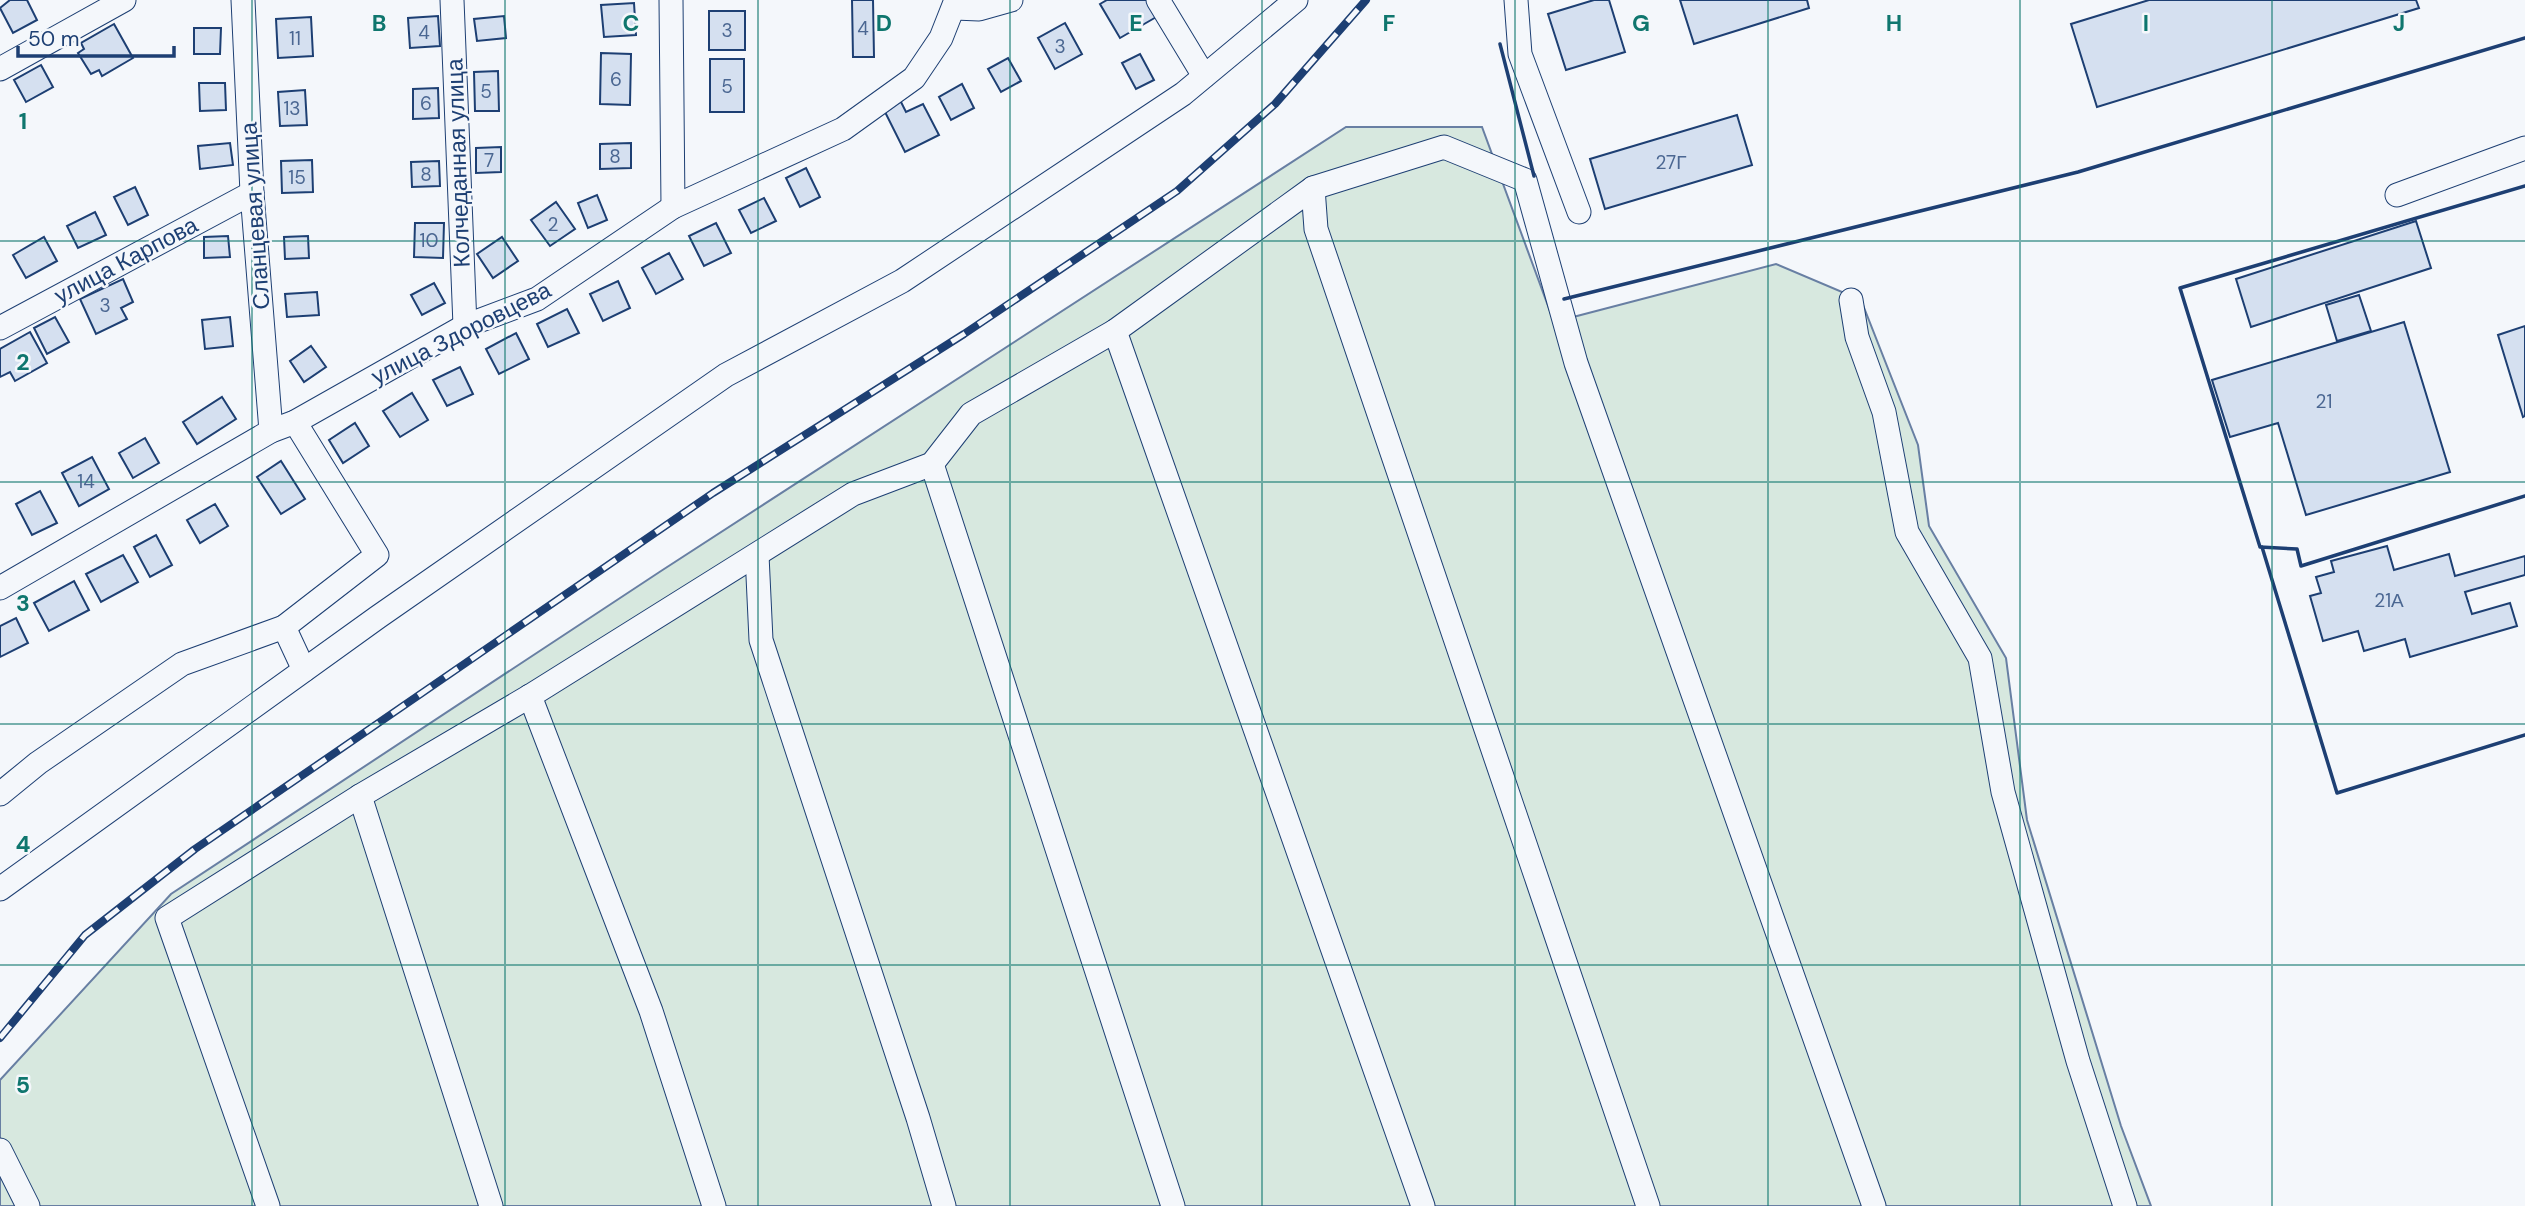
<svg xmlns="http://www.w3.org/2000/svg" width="2525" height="1206" viewBox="0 0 2525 1206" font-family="'DM Sans',sans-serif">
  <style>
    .green { fill: #d7e8df; stroke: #687fa3; stroke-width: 2 }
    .building { fill: #d5e0f0; stroke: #1d3f73; stroke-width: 2 }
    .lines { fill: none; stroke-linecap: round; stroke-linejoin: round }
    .minor-casing { stroke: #1d3f73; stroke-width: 25 }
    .minor { stroke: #f4f7fb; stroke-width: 23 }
    .rail-casing { stroke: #1d3f73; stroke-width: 8 }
    .rail { stroke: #f4f7fb; stroke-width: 5; stroke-dasharray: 16; stroke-linecap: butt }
    .wall { stroke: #1d3f73; stroke-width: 3.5 }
    .grid { fill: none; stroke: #0f766e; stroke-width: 2; stroke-opacity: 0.55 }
    .labels { text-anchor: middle; stroke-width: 5; stroke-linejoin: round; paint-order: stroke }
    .number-label { font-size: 19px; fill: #4b6792 }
    .street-label { font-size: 23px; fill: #1d3f73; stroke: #f4f7fb }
    .grid-label { font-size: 23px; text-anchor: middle; font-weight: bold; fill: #0f766e; stroke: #f4f7fb; stroke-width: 5; stroke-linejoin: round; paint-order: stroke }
  </style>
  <rect width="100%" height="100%" fill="#f4f7fb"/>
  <!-- green -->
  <path class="green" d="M1346,127H1482L1554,322L1776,264L1861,300L1918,445L1929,526L2006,658L2027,820L2121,1126L2151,1206H0V1080L171,894L661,571Z"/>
  <!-- building -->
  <g class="building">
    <path d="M10,0H27L37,20L13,33L0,8Z"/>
    <path d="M852,0H873L874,57H853Z"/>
    <path d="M1107,0H1149L1158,16L1120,38L1100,4Z"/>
    <path d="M1594,0H1609L1625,52L1566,70L1548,14Z"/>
    <path d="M1680,0H1807L1809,8L1694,44Z"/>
    <path d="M2149,0H2416L2419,8L2097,107L2071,24Z"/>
    <path d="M634,3L636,35L604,37L601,5Z"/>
    <rect x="709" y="11" width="36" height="39"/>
    <path d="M438,16L440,46L410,48L408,18Z"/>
    <path d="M504,16L506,38L477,41L474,19Z"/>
    <path d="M311,17L313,56L278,58L276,19Z"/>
    <path d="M1065,23L1082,54L1055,69L1038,38Z"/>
    <path d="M114,24L133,58L102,76L99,70L91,74L78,53L84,49L81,43Z"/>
    <path d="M194,28H221L220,54H194Z"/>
    <path d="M601,53L631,54L630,105L600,104Z"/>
    <path d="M1140,54L1154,80L1136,89L1122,63Z"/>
    <path d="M1008,58L1021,81L1001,92L988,69Z"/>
    <rect x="710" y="59" width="34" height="53"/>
    <path d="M41,65L53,87L26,102L14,80Z"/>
    <path d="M498,71L499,111H475L474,72Z"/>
    <path d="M199,83H225L226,110L200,111Z"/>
    <path d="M962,84L974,108L951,120L939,97Z"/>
    <path d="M438,88L439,118L413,119V89Z"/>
    <path d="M305,90L307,125L280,126L278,92Z"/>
    <path d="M899,98L906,112L923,104L939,135L905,152L882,106Z"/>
    <path d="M1737,115L1752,165L1605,209L1590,159Z"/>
    <path d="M230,143L233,165L200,169L198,146Z"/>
    <path d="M631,143V168L600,169V144Z"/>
    <path d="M501,147V172L476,173V148Z"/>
    <path d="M312,160L313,192L282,193L281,161Z"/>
    <path d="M439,161L440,186L412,187L411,162Z"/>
    <path d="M806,168L820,197L800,207L786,178Z"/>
    <path d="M135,187L148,215L128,225L114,197Z"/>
    <path d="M597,195L607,220L588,228L578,203Z"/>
    <path d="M764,198L776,221L751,233L739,210Z"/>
    <path d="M556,202L575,229L550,246L531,220Z"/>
    <path d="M95,212L106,235L78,248L67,226Z"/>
    <path d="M2416,221L2431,268L2251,327L2236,279Z"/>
    <path d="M415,223H444L443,258L414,257Z"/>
    <path d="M716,223L731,253L704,266L689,236Z"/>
    <path d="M228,236L230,257L204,258V237Z"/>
    <path d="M308,236L309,258L285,259L284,237Z"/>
    <path d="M44,237L57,261L26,278L13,255Z"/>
    <path d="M502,237L518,261L493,278L477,254Z"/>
    <path d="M669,253L683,279L656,294L642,268Z"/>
    <path d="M123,279L133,302L121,308L127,319L96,334L80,299Z"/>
    <path d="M618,281L630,308L603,321L590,294Z"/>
    <path d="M434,283L445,303L422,315L411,295Z"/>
    <path d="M317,292L319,315L287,317L285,294Z"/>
    <path d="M2359,295L2371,331L2337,341L2326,305Z"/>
    <path d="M567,309L579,333L548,347L537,324Z"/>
    <path d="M55,317L69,342L47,354L34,328Z"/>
    <path d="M230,317L233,346L205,349L202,320Z"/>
    <path d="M2404,322L2450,472L2306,515L2278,423L2230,437L2212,380Z"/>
    <path d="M2525,326V416L2523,417L2498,335Z"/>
    <path d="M30,332L47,363L15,381L10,372L0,377V349Z"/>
    <path d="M516,333L529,359L499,374L486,349Z"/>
    <path d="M311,346L326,367L304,382L290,361Z"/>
    <path d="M460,367L473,394L447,406L433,380Z"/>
    <path d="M412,393L428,420L400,437L383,411Z"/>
    <path d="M222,397L236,419L197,444L183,422Z"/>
    <path d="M355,423L369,446L343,463L329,440Z"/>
    <path d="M145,438L159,463L133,478L119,453Z"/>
    <path d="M92,457L109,489L79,506L62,473Z"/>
    <path d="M281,461L305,499L281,514L257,477Z"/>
    <path d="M40,491L57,523L32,535L16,504Z"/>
    <path d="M215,504L228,526L200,543L187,520Z"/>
    <path d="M156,535L172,565L150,577L134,547Z"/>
    <path d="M2387,546L2394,570L2449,554L2455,576L2525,556V575L2465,592L2472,614L2510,603L2517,626L2410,657L2405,639L2364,651L2358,631L2323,641L2310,596L2321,593L2316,577L2334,572L2331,561Z"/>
    <path d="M123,555L138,582L101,602L86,574Z"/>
    <path d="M74,581L89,610L49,631L34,603Z"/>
    <path d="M16,618L28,643L0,657V626Z"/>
  </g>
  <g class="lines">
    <!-- minor casing -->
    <g class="minor-casing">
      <g id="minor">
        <path d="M243,0L252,193L271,431"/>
        <path d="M452,0L465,326"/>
        <path d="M671,0L673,207"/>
        <path d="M1158,0L1204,76"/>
        <path d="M1516,0L1520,54L1579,212"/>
        <path d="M955,8L979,9L1011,0"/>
        <path d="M0,69L124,0"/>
        <path d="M1313,188L1316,229L1648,1206"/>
        <path d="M2397,195L2525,148"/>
        <path d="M1851,300L1857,337L1884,412L1907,532L1980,658L2003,792L2078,1061L2125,1206"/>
        <path d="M0,328L252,193"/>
        <path d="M1115,331L1423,1206"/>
        <path d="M932,464L1173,1206"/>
        <path d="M757,555L761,640L918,1118L944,1206"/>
        <path d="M0,588L271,431L295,422L465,326L537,299L673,207L843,129L914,78L941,38L956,0"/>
        <path d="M284,627L377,555L295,422"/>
        <path d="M530,696L651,1011L714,1206"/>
        <path d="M0,794L38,763L182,664L284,627L304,670"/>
        <path d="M360,796L491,1206"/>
        <path d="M0,889L378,617L726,375L902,281L1183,94L1296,0"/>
        <path d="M0,1150L28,1206"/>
        <path d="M268,1206L167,918L360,796L530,696L853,494L932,464L971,414L1115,331L1313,188L1444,147L1525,180L1576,363L1874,1206"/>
      </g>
    </g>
    <!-- minor -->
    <use href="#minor" class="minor"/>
    <!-- rail casing -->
    <g class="rail-casing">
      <path id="rail" d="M0,1038L85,935L195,849L713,493L964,334L1177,191L1275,104L1366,0"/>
    </g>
    <!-- rail -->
    <use href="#rail" class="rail"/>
    <!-- wall -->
    <g class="wall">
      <path d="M1500,44L1534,176"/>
      <path d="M2525,186L2180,288L2260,547L2297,549L2301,566L2525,496"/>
      <path d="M1564,299L2078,172L2525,38"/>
      <path d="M2262,547L2337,793L2525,735"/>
    </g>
  </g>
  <!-- grid -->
  <path class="grid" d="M252,0V1206M505,0V1206M758,0V1206M1010,0V1206M1262,0V1206M1515,0V1206M1768,0V1206M2020,0V1206M2272,0V1206M0,241H2525M0,482H2525M0,724H2525M0,965H2525"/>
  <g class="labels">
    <!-- number labels -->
    <g class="number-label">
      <text x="863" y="35">4</text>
      <text x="727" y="37">3</text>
      <text x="424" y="39">4</text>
      <text x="295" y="45">11</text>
      <text x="1060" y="53">3</text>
      <text x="616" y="86">6</text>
      <text x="727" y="93">5</text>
      <text x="486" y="98">5</text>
      <text x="426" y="110">6</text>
      <text x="292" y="115">13</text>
      <text x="615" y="163">8</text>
      <text x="489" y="167">7</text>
      <text x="1671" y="169">27Г</text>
      <text x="426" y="181">8</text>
      <text x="297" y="184">15</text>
      <text x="553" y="231">2</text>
      <text x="429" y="247">10</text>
      <text x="105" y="312">3</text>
      <text x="2324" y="408">21</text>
      <text x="86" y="488">14</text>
      <text x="2389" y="607">21А</text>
    </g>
    <!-- street labels -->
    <g class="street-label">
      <text transform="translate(458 163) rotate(-92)" y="8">Колчеданная улица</text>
      <text transform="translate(255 216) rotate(-94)" y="8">Сланцевая улица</text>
      <text transform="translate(126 260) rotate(-28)" y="8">улица Карпова</text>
      <text transform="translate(461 333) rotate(-27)" y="8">улица Здоровцева</text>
    </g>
  </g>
  <g class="grid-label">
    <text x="379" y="31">B</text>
    <text x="631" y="31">C</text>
    <text x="884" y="31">D</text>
    <text x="1136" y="31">E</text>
    <text x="1389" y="31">F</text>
    <text x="1641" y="31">G</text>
    <text x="1894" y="31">H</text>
    <text x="2146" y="31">I</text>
    <text x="2399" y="31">J</text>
    <text x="23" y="129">1</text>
    <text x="23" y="370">2</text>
    <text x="23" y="611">3</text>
    <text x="23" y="852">4</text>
    <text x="23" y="1093">5</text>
  </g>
  <!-- scale -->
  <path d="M18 46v10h156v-10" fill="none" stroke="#1d3f73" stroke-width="3.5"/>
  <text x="28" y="46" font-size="21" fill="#1d3f73" stroke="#f4f7fb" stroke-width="5" paint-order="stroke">50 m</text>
</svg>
